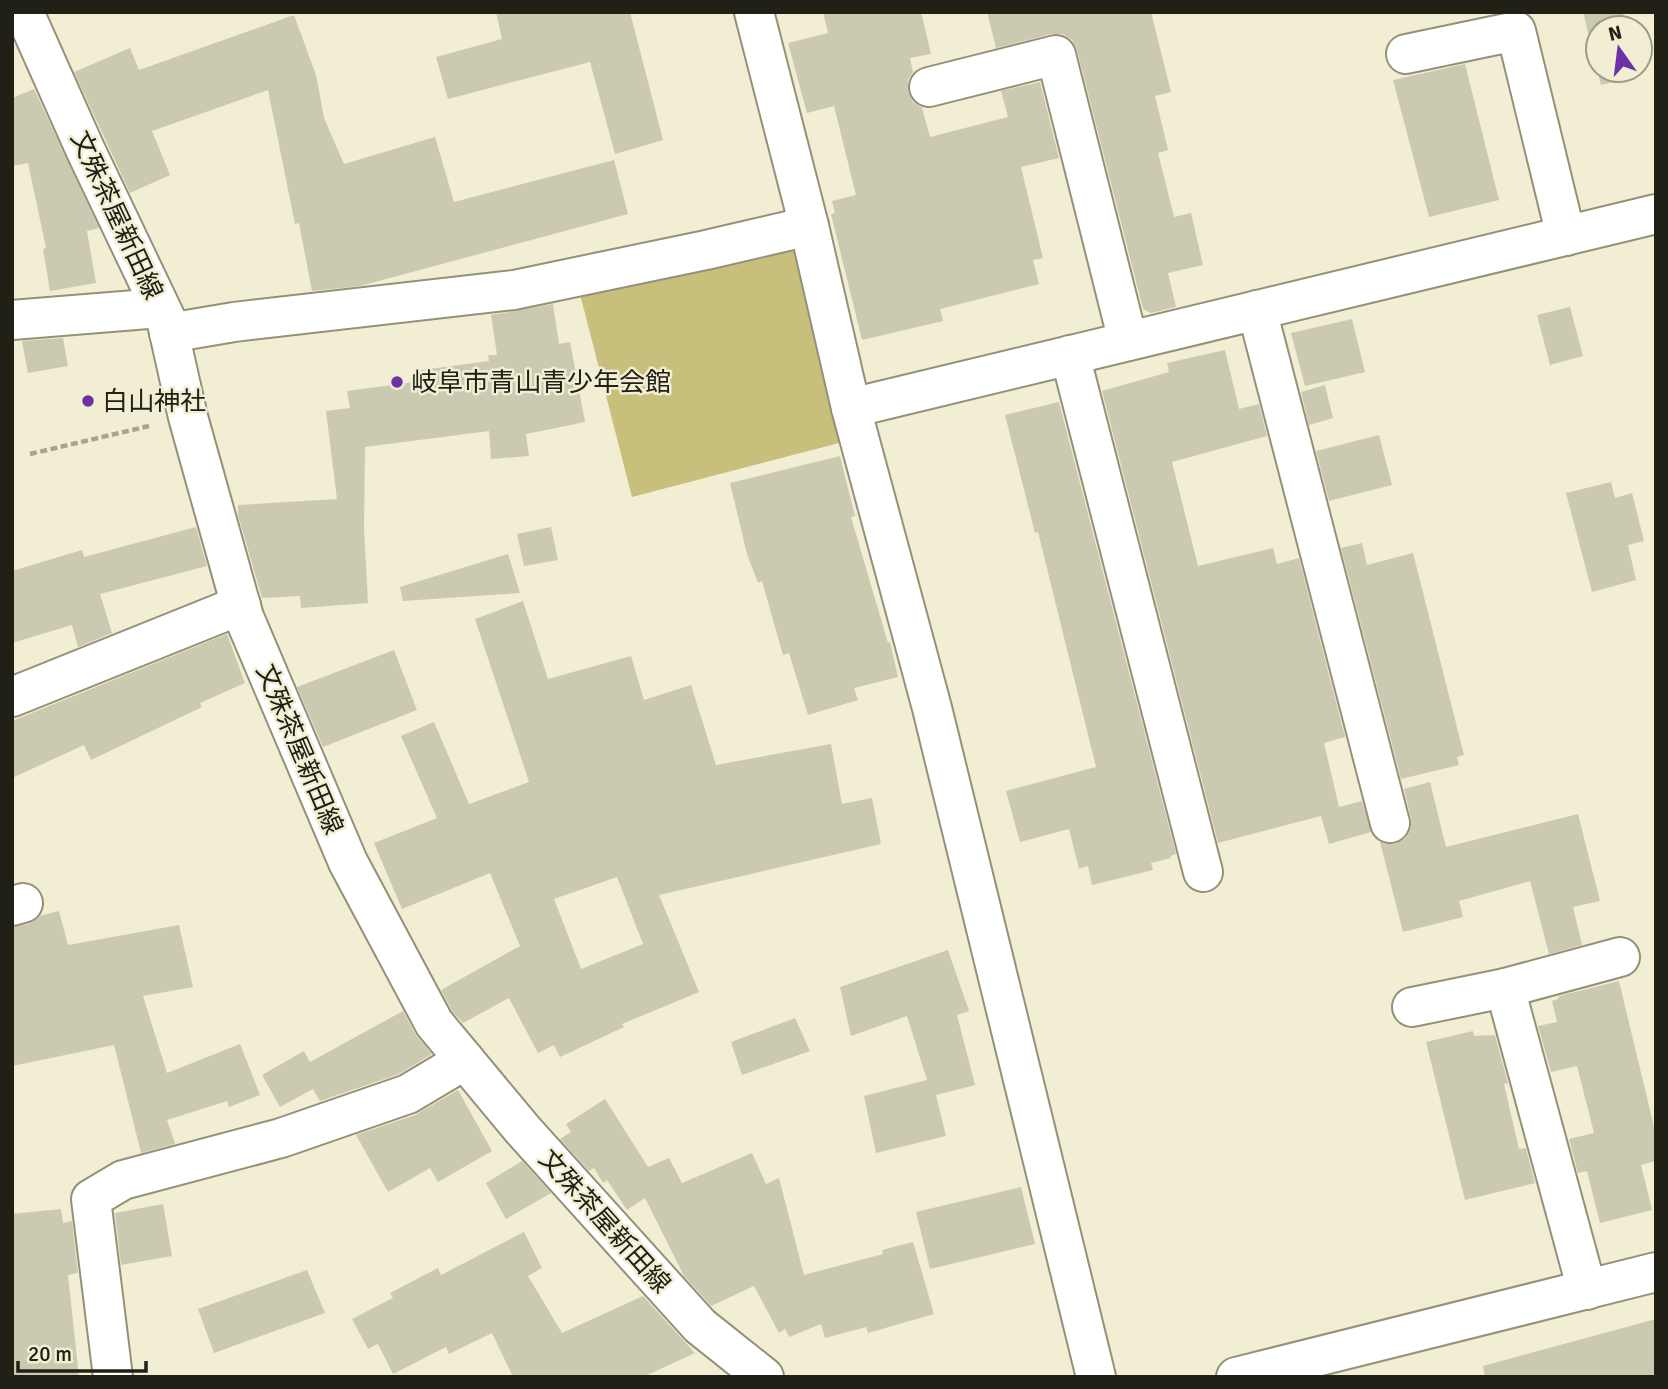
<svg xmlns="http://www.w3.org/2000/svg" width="1668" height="1389" viewBox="0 0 1668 1389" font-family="Signika,'Noto Sans JP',sans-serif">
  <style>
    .green { fill: #c7bf7b }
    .building { fill: #cbc9af; fill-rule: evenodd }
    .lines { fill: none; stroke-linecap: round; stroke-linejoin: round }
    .minor-casing { stroke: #949178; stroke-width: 42 }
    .secondary-casing { stroke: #949178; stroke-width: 42 }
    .path { stroke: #a7a590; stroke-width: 4.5; stroke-dasharray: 7 3.5; stroke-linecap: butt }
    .minor { stroke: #fff; stroke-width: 38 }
    .secondary { stroke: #fff; stroke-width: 38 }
    .poi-dot { fill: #6d31a7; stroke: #f1eed3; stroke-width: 2.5 }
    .labels { text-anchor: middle; stroke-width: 5; stroke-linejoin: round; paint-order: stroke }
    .street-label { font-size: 26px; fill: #212017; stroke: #f1eed3 }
    .poi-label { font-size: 26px; fill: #212017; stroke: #f1eed3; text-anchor: start }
  </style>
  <rect width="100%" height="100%" fill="#f1eed3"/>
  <!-- green -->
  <path class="green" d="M791,239L843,442L632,497L580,294Z"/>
  <!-- building -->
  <g class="building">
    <path d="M496,12H630L663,140L615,154L590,62L448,99L436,57L502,39Z"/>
    <path d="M823,12H921L931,54L910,58L913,72L908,80V92L913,102L922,108L930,137L1008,117L1001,91L1040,82L1059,158L1021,167L1043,258L1033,260L1039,284L940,309L943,321L862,340L831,214L835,213L832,201L856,195L834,106L807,113L788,43L828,33Z"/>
    <path d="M987,12H1151L1171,92L1155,96L1168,150L1158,153L1174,217L1191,213L1203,265L1168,273L1176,307L1151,313L1143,309L1077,50L1072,40L1063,34H1051L996,48Z"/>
    <path d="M1583,12H1623L1626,28H1598V70H1637L1638,76L1601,85Z"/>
    <path d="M294,15L316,75L324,118L344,164L435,137L454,202L614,160L628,214L360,286L312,291L299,223L295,224L268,90L152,131L170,175L130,193L74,72L130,48L139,70Z"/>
    <path d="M1465,64L1499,200L1429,217L1393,80Z"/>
    <path d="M34,89L99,228L87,231L96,283L50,291L43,249L46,248L28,163L12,166V98Z"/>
    <path d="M553,304L559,344L570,342L585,422L526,434L529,456L491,459L489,431L365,447L364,528L368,603L301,608L300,596L262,598L238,515V505L337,499L326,411L350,408L347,391L422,381L421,370L489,361L488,355H497L491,315Z"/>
    <path d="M1570,307L1583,356L1550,365L1537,315Z"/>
    <path d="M1352,319L1365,372L1305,386L1291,333Z"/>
    <path d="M63,338L68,366L28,373L22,341Z"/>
    <path d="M1225,350L1239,409L1259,404L1267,436L1172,462L1198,566L1273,548L1277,564L1299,558L1345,737L1324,743L1339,807L1362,801L1371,832L1329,844L1321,816L1218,843L1102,391L1169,372L1167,363Z"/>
    <path d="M1325,385L1333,418L1309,425L1301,392Z"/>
    <path d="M1059,402L1176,854L1170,856L1171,858L1151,863L1153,870L1092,885L1088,866L1079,869L1069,829L1020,842L1006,791L1096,767L1038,532L1035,533L1005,415Z"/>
    <path d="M1379,435L1392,485L1329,501L1316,451Z"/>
    <path d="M840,456L855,516L851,517L888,643L890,642L898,677L854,688L858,700L808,715L789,653L783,655L762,581L758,583L747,554L730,483Z"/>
    <path d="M1611,482L1615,498L1632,493L1644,541L1628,545L1636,580L1592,592L1566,493Z"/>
    <path d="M196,527L207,566L100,594L112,633L78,647L72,625L12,643V571L82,550L84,557Z"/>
    <path d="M551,527L558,560L524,566L517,534Z"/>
    <path d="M1362,543L1367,565L1413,553L1464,755L1457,757L1459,765L1401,779L1341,548Z"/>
    <path d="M508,554L520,593L403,601L400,587Z"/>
    <path d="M523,601L548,679L631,656L644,700L691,685L716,765L831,744L842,804L872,798L881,844L659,895L699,992L622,1024L624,1027L560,1057L554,1045L538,1053L509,998L463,1023L452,1011L441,990L520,946L490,873L402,909L374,843L437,818L401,736L434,722L469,804L529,782L475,619ZM617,877L643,944L581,969L554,899Z"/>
    <path d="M227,634L245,683L200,703L202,707L91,760L84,745L12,778V721Z"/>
    <path d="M394,650L417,710L323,747L297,687Z"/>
    <path d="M1430,782L1446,847L1578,814L1600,901L1573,907L1582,945L1549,954L1530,881L1459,901L1463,917L1403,932L1380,842L1395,844L1406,838L1411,828V818L1404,789Z"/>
    <path d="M59,911L68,945L179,925L193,987L143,996L167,1073L240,1044L260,1095L229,1107L227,1101L167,1120L175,1144L141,1153L114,1045L12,1066V927L29,924L40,916Z"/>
    <path d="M948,950L969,1011L957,1015L975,1085L936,1095L946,1136L876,1153L864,1096L927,1080L907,1016L851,1036L840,987Z"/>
    <path d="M1619,981L1656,1135V1161L1641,1165L1652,1210L1600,1223L1587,1171L1578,1173L1569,1139L1594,1133L1577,1066L1551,1072L1538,1026L1557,1022L1552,1001L1558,999L1559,996Z"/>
    <path d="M403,1011L415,1034L432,1054L399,1074L320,1101L313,1089L280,1107L262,1075L304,1051L310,1062Z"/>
    <path d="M795,1018L810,1051L742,1075L731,1042Z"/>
    <path d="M1473,1031L1474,1036L1495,1035L1508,1083L1504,1084L1519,1149L1526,1148L1535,1183L1465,1200L1426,1042Z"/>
    <path d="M458,1090L492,1151L438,1182L430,1168L388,1192L356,1135L415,1115Z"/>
    <path d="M605,1099L648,1167L669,1158L682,1183L752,1153L766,1184L779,1178L804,1275L883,1254L882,1250L913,1242L934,1314L868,1333L866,1327L825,1338L821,1324L789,1337L785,1329L779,1333L754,1286L711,1306L684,1276L645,1198L627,1210L607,1180L603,1183L594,1168L589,1171L560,1139L571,1132L566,1124Z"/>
    <path d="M522,1161L551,1193L506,1219L486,1183Z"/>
    <path d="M1021,1187L1035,1244L930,1269L916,1212Z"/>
    <path d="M163,1204L172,1256L121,1265L115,1213Z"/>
    <path d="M61,1209L63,1223L72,1221L78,1273L68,1275L79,1377H12V1214Z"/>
    <path d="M524,1232L542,1268L528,1276L562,1333L643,1296L695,1353L643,1377H513L492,1333L449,1354L446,1347L393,1374L378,1344L368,1349L352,1319L393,1298L390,1293L438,1268L441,1275Z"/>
    <path d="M307,1270L325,1313L214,1353L198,1309Z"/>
    <path d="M1656,1319V1377H1485L1483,1366Z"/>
  </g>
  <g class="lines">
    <!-- minor casing -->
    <g class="minor-casing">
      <g id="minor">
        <path d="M754,12L809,226L851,408L932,708L1096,1377"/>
        <path d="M1406,54L1516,31L1566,236"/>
        <path d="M929,87L1056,55L1128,341"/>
        <path d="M1257,310L1390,823"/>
        <path d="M12,320L160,308"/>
        <path d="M169,333L234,322L514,290L706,250L809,226"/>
        <path d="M1070,355L1203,872"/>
        <path d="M851,408L1656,214"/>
        <path d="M12,697L241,605"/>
        <path d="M12,906L23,903"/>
        <path d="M1505,988L1587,1290"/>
        <path d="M1412,1007L1505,988L1620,957"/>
        <path d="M113,1377L91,1199L123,1180L281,1138L408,1094L465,1060"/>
        <path d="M1236,1377L1656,1272"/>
      </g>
    </g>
    <!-- secondary casing -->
    <g class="secondary-casing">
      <path id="secondary" d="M24,12L85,149L166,319L188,417L244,617L348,862L434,1023L523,1130L700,1326L764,1377"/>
    </g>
    <!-- path -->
    <path class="path" d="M30,454L149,426"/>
    <!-- minor -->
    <use href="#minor" class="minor"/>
    <!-- secondary -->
    <use href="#secondary" class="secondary"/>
  </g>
  <!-- markers -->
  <g class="poi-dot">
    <circle cx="397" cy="382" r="7"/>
    <circle cx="88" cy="401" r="7"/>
  </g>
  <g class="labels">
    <!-- street labels -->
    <g class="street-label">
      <text transform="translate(117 215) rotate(65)" y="9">文殊茶屋新田線</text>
      <text transform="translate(300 749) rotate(67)" y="9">文殊茶屋新田線</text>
      <text transform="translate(605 1221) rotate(48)" y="9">文殊茶屋新田線</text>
    </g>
    <!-- poi labels -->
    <g class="poi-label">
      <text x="411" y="391">岐阜市青山青少年会館</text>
      <text x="102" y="410">白山神社</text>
    </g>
  </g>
  <!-- border -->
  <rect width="1668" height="1389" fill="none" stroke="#212017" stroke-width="28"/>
  <!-- north arrow -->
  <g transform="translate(1619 49) rotate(346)"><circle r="33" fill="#f1eed3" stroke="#9e9c88" stroke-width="2"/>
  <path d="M0-5L12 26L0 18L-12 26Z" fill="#6d31a7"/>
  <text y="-10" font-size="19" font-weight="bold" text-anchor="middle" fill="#212017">N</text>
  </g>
  <!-- scale -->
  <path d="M18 1361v10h128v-10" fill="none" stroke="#212017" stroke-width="3.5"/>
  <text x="28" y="1361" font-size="21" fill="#212017" stroke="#f1eed3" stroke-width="5" paint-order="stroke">20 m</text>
</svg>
